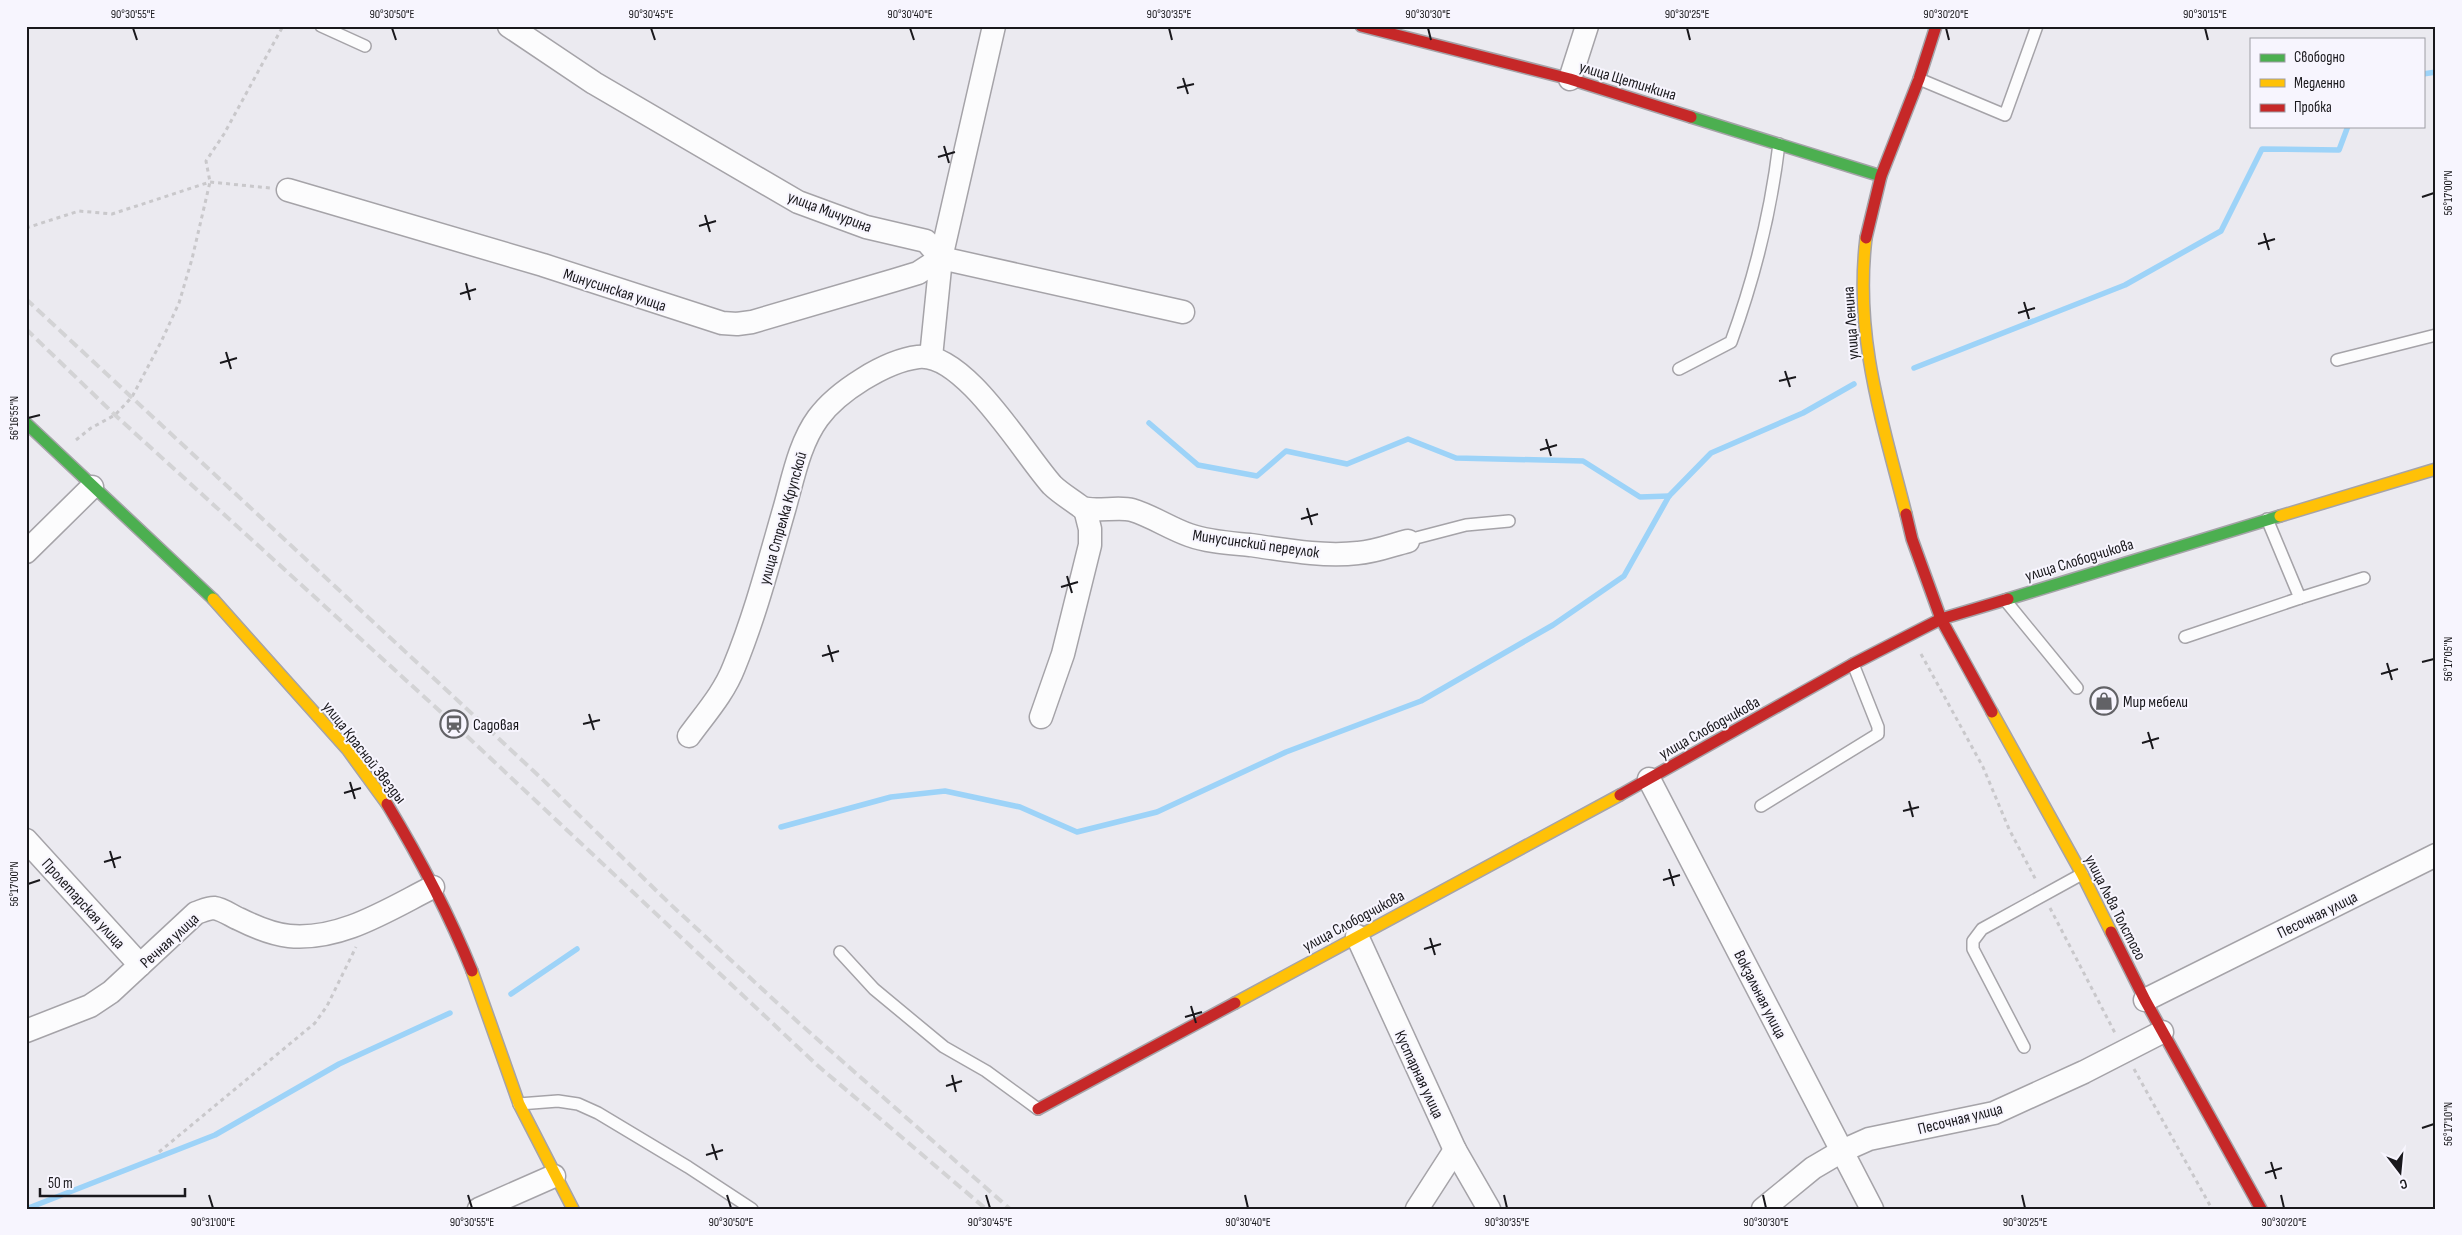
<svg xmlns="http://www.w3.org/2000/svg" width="2462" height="1235" viewBox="0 0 2462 1235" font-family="'Sofia Sans Condensed',sans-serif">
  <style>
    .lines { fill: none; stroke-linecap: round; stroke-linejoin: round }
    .stream { stroke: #9dd3f8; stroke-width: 5.5 }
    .lane-casing { stroke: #a5a3a8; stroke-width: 14 }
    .street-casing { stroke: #a5a3a8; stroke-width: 25 }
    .fast-casing { stroke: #a5a3a8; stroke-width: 14 }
    .slow-casing { stroke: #a5a3a8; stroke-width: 14 }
    .jam-casing { stroke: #a5a3a8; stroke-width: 14 }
    .path { stroke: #c9c8cb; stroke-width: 3; stroke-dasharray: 4 4; stroke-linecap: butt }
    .lane { stroke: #fcfcfd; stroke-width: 11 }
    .street { stroke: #fcfcfd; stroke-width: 22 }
    .fast { stroke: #4caf50; stroke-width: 11 }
    .slow { stroke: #ffc107; stroke-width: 11 }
    .jam { stroke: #c62828; stroke-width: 11 }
    .rail { stroke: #d3d3d5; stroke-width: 4; stroke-dasharray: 10 5; stroke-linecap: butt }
    .ticks { fill: none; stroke: #19181c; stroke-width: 2 }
    .labels { text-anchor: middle; stroke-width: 4; stroke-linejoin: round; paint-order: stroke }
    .street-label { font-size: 16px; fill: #19181c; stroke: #f7f5fe }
    .poi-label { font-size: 16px; fill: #19181c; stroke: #f7f5fe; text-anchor: start }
    .neatline { fill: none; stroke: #19181c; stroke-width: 2 }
    .ticks-label { font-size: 12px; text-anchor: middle; fill: #19181c }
  </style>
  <rect width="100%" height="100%" fill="#ebeaf0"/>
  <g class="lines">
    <!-- stream -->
    <g class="stream">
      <path d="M2423,74L2436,72"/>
      <path d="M1914,368L2125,285L2221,231L2262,149L2339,150L2348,126"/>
      <path d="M1149,423L1198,465L1257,476L1286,451L1347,464L1408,439L1456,458L1583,461L1640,497L1669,496"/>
      <path d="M781,827L891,797L945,791L1020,807L1077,832L1157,812L1286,752L1421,701L1553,625L1624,576L1669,496L1711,453L1803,413L1854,384"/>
      <path d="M511,994L577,949"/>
      <path d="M26,1209L215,1135L339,1064L450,1013"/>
    </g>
    <!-- lane casing -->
    <g class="lane-casing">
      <g id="lane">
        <path d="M321,26L365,46"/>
        <path d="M1919,79L2005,115L2037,26"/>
        <path d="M2337,360L2436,335"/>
        <path d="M1679,369L1731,342C1754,279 1771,211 1779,144"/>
        <path d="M1416,538L1466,525L1509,521"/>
        <path d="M2300,598L2364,578"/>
        <path d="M2005,600L2077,688"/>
        <path d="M2185,637L2300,598L2267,519"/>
        <path d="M1761,806L1878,734V727L1853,664"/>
        <path d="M840,952L874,989L944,1047L986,1071L1038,1109"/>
        <path d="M2024,1047L1973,949V941L1982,929L2082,874"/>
        <path d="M519,1104L558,1101L578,1104L598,1113L688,1167L752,1209"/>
      </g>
    </g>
    <!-- street casing -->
    <g class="street-casing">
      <g id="street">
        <path d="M509,26L594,83L798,202L866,227L926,241L941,258L1183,312"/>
        <path d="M1570,79L1587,26"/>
        <path d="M288,190L543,265L722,323L737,324L752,322L895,280L918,273L941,258"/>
        <path d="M931,357L941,258L994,26"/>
        <path d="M26,552L92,487"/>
        <path d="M1041,717L1063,654L1090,545V529L1085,509"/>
        <path d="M689,736C705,714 724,693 734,667C755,616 769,562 784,510C793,479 799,444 818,418C837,392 885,361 918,357C964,351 1024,454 1052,485C1060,493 1072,500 1081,507C1092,513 1118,506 1132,510C1152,516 1169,528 1189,535C1208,542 1230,543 1250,545C1285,550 1323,557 1358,553C1375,552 1392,545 1408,541"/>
        <path d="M1649,779L1872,1209"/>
        <path d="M26,840L140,965"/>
        <path d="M1357,936L1455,1150L1489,1209"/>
        <path d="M2145,1000L2436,855"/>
        <path d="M26,1031L90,1006L111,992L196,913C202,911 208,908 214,908C222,909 232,916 239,919C255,927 271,934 289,936C341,941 389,909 433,887"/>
        <path d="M479,1209L554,1176"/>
        <path d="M1417,1209L1455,1150"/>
        <path d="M1763,1209L1813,1168L1842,1151L1869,1139L1994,1113L2084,1072L2162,1032"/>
      </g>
    </g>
    <!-- fast casing -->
    <g class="fast-casing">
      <g id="fast">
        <path d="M1691,117L1881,176"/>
        <path d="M26,423L213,599"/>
        <path d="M2008,599L2280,516"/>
      </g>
    </g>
    <!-- slow casing -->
    <g class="slow-casing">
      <g id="slow">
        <path d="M1866,238C1854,337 1882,420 1906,514"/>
        <path d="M2280,516L2436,469"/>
        <path d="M213,599L347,749L387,804"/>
        <path d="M1992,712L2082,874L2111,932"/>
        <path d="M472,971L519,1104L573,1209"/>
        <path d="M1235,1003L1620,795"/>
      </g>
    </g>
    <!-- jam casing -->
    <g class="jam-casing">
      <g id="jam">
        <path d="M1361,26L1570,79L1691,117"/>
        <path d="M1866,238L1881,176L1919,79L1936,26"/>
        <path d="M1906,514L1912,539L1941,619L1992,712"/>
        <path d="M1620,795L1853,664L1941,619L2008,599"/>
        <path d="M387,804C419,857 449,914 472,971"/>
        <path d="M2111,932L2145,1000L2261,1209"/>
        <path d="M1038,1109L1235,1003"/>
      </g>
    </g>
    <!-- path -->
    <g class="path">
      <path d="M26,228L79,211L112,214L210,182L270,188"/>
      <path d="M76,440L91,428L115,415L132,397L161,342L179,303L192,259L210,182L206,161L224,134L283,26"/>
      <path d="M1921,654L1983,767L2009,829L2037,882"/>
      <path d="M2050,908L2115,1033"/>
      <path d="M2134,1069L2212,1209"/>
      <path d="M159,1152L315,1023L327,1006L356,947"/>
    </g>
    <!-- lane -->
    <use href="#lane" class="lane"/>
    <!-- street -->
    <use href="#street" class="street"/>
    <!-- fast -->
    <use href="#fast" class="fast"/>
    <!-- slow -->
    <use href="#slow" class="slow"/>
    <!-- jam -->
    <use href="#jam" class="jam"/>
    <!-- rail -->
    <g class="rail">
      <path d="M26,299L540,777L669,903L799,1023L1010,1209"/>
      <path d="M26,329L115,415L454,724L817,1065L986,1209"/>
    </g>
  </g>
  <!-- ticks -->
  <path class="ticks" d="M133,28L137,40M392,28L396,40M651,28L655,40M910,28L914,40M1169,28L1172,40M1428,28L1431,40M1687,28L1690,40M1946,28L1949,40M2205,28L2208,40M1183,78L1188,94M1177,88L1194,84M944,146L949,163M938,157L955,152M2422,197L2434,193M705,215L710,232M699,226L716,221M2264,233L2269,250M2258,244L2275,239M466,283L470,300M460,294L476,289M2024,302L2029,319M2018,313L2035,308M226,352L231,369M220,363L237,358M1785,371L1790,387M1779,381L1796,377M28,418L40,415M1546,439L1551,456M1540,450L1557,445M1307,508L1312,525M1301,519L1318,514M1067,576L1072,593M1061,587L1078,582M828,645L833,662M822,656L839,651M2422,662L2434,659M2387,663L2392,680M2381,674L2398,669M589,714L594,730M583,724L600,720M2148,732L2153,749M2142,743L2159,738M350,782L355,799M344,793L361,788M1909,801L1913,817M1903,811L1919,807M110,851L115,868M104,862L121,857M1669,869L1674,886M1663,880L1680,875M28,884L40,880M1430,938L1435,955M1424,949L1441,944M1191,1006L1196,1023M1185,1017L1202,1012M952,1075L956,1092M946,1086L962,1081M2422,1128L2434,1124M712,1144L717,1160M706,1155L723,1150M2271,1162L2276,1179M2265,1173L2282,1168M209,1195L213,1208M468,1195L472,1208M727,1195L731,1208M986,1195L990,1208M1245,1195L1248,1208M1504,1195L1507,1208M1763,1195L1766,1208M2022,1195L2025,1208M2281,1195L2284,1208"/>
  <!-- icons -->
  <defs>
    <g id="shop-ring" transform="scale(1.4375)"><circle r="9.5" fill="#f7f5fe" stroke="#626266" stroke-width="1.5"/><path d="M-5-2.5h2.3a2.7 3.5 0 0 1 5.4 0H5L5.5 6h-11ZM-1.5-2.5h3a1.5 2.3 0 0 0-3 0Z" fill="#626266"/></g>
    <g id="station-ring" transform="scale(1.4375)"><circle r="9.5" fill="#f7f5fe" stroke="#626266" stroke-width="1.5"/><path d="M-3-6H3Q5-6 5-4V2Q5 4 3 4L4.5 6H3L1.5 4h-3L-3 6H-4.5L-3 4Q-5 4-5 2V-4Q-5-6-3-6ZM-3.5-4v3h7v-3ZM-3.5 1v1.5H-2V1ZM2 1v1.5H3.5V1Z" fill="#626266"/></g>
  </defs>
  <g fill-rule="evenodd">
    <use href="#shop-ring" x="2104" y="701"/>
    <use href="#station-ring" x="454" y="724"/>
  </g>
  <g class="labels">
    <!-- street labels -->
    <g class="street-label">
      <text transform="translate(1628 80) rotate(17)" y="6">улица Щетинкина</text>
      <text transform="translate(830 211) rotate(21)" y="6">улица Мичурина</text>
      <text transform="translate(615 289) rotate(18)" y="6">Минусинская улица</text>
      <text transform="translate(1850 323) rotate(-94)" y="6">улица Ленина</text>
      <text transform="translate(782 518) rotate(-74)" y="6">улица Стрелка Крупской</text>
      <text transform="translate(1256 543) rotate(8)" y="6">Минусинский переулок</text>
      <text transform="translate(2079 559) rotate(-17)" y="6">улица Слободчикова</text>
      <text transform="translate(1709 727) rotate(-29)" y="6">улица Слободчикова</text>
      <text transform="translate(365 752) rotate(52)" y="6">улица Красной Звезды</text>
      <text transform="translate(84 903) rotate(48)" y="6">Пролетарская улица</text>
      <text transform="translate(2116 907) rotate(63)" y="6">улица Льва Толстого</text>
      <text transform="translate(2317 914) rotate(-26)" y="6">Песочная улица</text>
      <text transform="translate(1353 920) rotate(-28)" y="6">улица Слободчикова</text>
      <text transform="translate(169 940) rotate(-42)" y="6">Речная улица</text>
      <text transform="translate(1761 994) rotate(63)" y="6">Вокзальная улица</text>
      <text transform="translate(1420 1074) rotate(65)" y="6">Кустарная улица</text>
      <text transform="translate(1960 1118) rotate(-14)" y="6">Песочная улица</text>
    </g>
    <!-- poi labels -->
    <g class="poi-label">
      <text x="2123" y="707">Мир мебели</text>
      <text x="473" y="730">Садовая</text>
    </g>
  </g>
  <!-- border -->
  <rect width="2462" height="1235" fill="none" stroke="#f7f5fe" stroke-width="55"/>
  <!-- legend -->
  <rect x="2250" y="38" width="175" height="90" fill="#f7f5fe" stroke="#9e9da4"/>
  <rect x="2260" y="54" width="25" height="8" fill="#4caf50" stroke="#9e9da4"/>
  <text x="2294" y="62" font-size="15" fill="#19181c">Свободно</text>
  <rect x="2260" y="79" width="25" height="8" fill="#ffc107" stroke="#9e9da4"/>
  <text x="2294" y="88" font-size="15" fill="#19181c">Медленно</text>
  <rect x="2260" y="104" width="25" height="8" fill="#c62828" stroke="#9e9da4"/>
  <text x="2294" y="112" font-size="15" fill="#19181c">Пробка</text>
  <!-- north arrow -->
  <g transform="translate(2400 1172) rotate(164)" stroke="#f7f5fe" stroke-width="4" paint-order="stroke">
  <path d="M0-4L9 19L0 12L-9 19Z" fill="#19181c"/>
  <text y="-8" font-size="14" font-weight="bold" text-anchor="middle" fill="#19181c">С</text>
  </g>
  <!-- scale -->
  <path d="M40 1188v8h145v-8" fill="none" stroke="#19181c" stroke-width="2.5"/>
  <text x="48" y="1188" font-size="15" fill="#19181c" stroke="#f7f5fe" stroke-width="4" paint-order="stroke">50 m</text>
  <rect x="28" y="28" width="2406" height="1180" class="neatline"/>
  <g class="ticks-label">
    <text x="133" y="18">90°30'55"E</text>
    <text x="392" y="18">90°30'50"E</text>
    <text x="651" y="18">90°30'45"E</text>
    <text x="910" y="18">90°30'40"E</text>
    <text x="1169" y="18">90°30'35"E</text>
    <text x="1428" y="18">90°30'30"E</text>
    <text x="1687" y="18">90°30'25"E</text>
    <text x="1946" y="18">90°30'20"E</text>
    <text x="2205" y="18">90°30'15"E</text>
    <text transform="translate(2448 193) rotate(-90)" y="4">56°17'00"N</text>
    <text transform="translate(14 418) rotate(-90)" y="4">56°16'55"N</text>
    <text transform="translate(2448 659) rotate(-90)" y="4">56°17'05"N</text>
    <text transform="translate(14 884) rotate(-90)" y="4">56°17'00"N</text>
    <text transform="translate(2448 1124) rotate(-90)" y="4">56°17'10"N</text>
    <text x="213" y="1226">90°31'00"E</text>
    <text x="472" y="1226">90°30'55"E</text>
    <text x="731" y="1226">90°30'50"E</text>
    <text x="990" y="1226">90°30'45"E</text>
    <text x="1248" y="1226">90°30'40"E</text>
    <text x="1507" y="1226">90°30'35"E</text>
    <text x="1766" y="1226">90°30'30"E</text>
    <text x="2025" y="1226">90°30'25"E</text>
    <text x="2284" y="1226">90°30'20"E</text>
  </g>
</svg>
